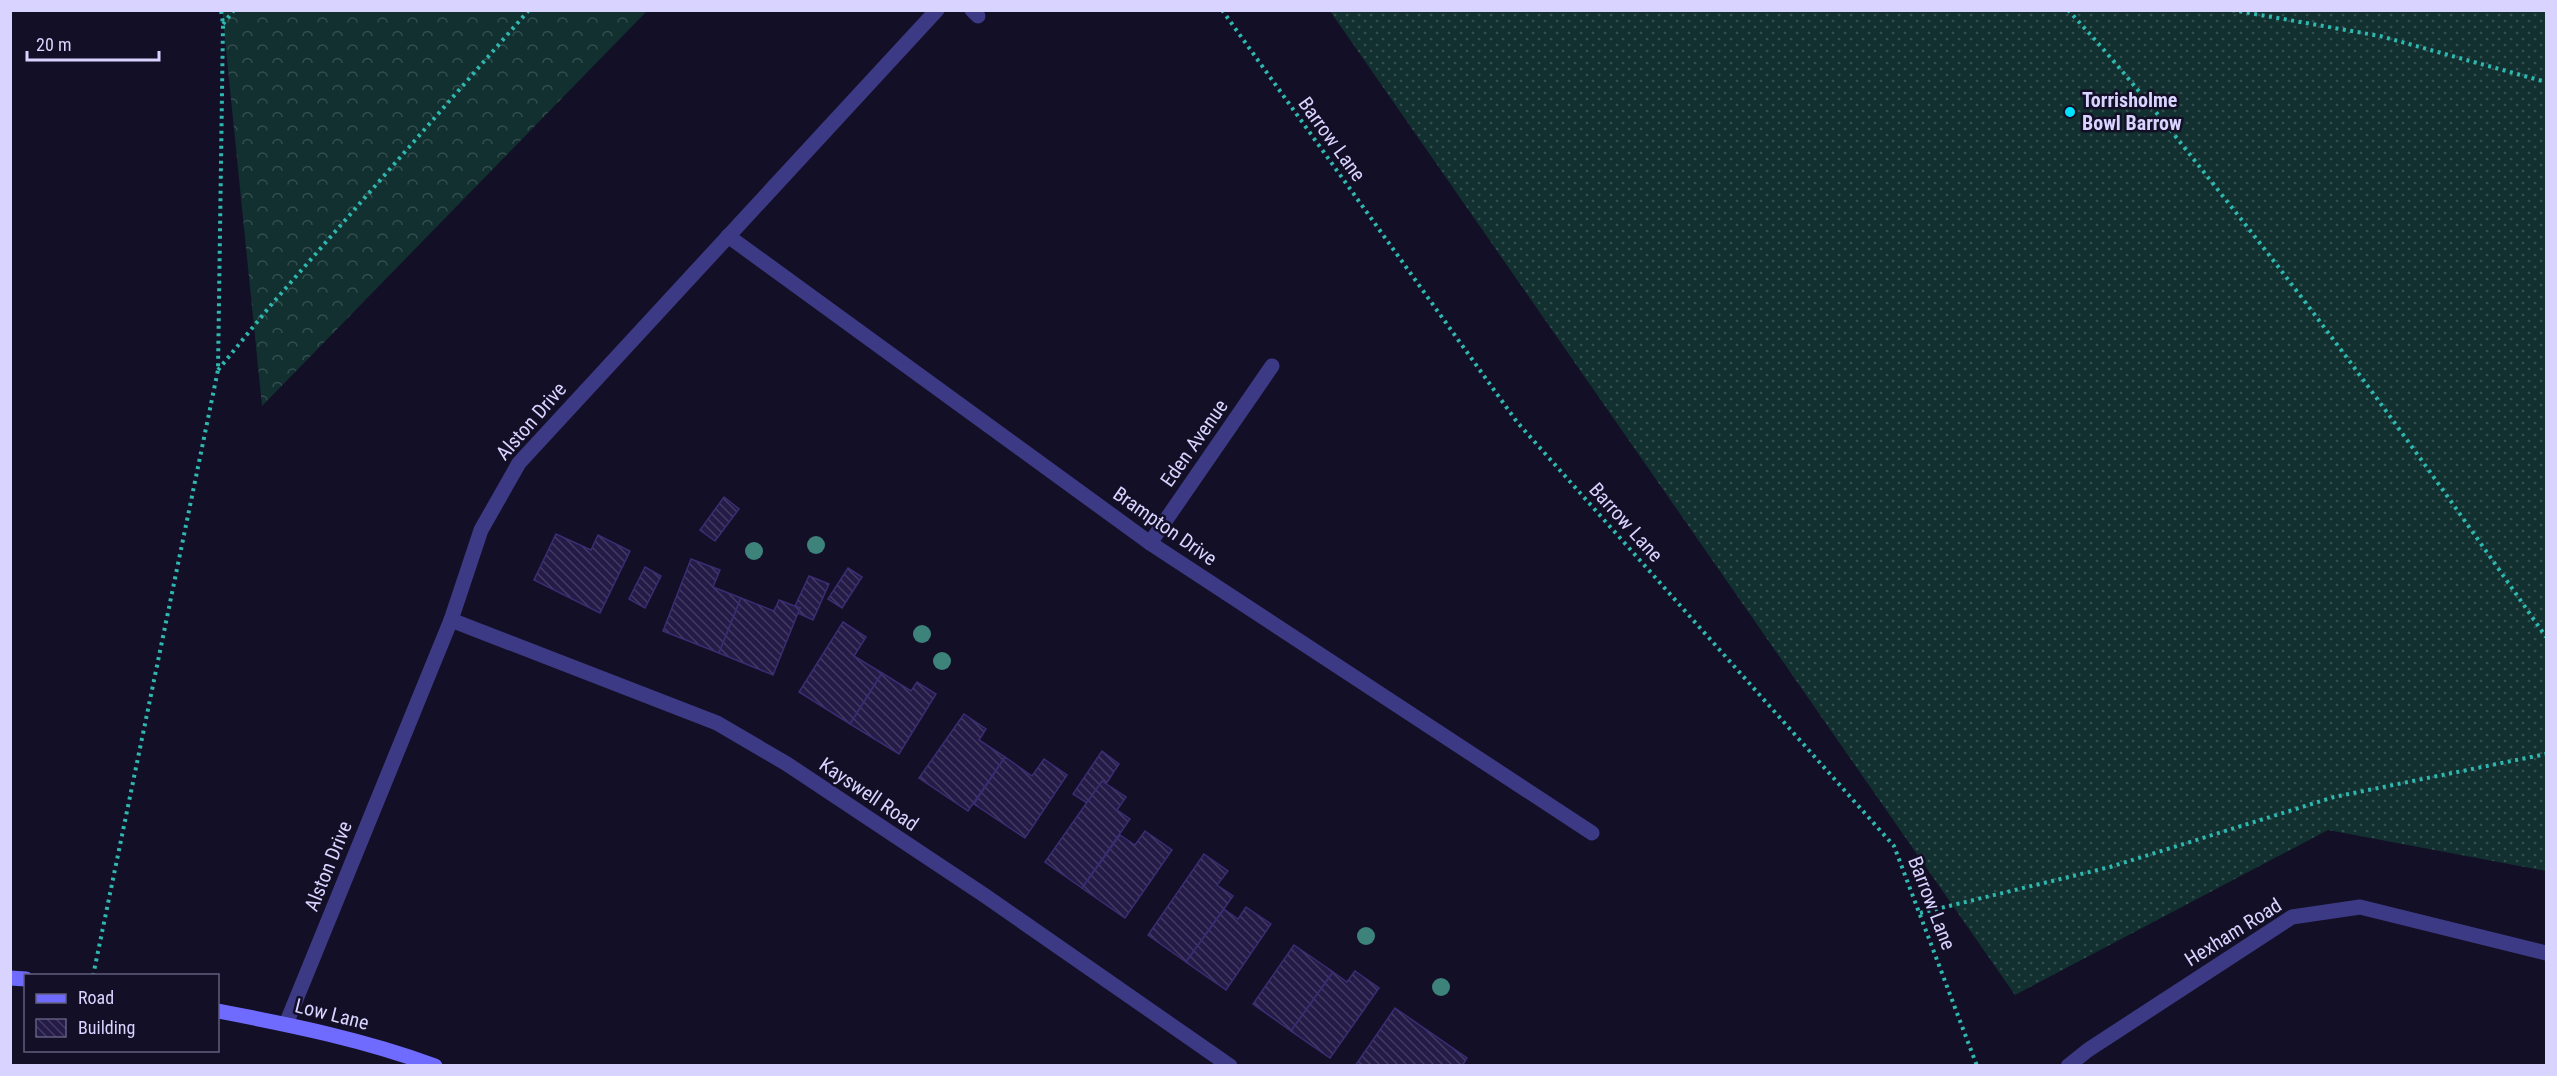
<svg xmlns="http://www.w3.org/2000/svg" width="2557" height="1076" viewBox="0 0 2557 1076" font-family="'Roboto Condensed',sans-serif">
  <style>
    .grass { fill: url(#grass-dots) }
    .forest { fill: url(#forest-crowns) }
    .building { fill: url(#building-back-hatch); stroke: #3b2d73; stroke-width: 1.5 }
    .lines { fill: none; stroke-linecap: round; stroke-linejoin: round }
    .path { stroke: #2fb8b0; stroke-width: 4; stroke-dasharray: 3 4.5; stroke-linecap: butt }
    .street { stroke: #3d3a85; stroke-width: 15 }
    .secondary { stroke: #6f6bff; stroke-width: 15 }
    .tree { fill: #3d827b }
    .poi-dot { fill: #00e5ff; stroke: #130f26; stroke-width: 2 }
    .labels { text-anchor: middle; stroke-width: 5; stroke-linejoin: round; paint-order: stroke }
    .poi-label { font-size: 20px; font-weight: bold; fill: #d9d4ff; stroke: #130f26; text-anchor: start }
    .street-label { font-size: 20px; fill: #d9d4ff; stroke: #130f26 }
  </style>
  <defs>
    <pattern id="grass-dots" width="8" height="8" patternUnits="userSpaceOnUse" patternTransform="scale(1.5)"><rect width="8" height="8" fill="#12302f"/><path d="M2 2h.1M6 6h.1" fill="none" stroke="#344d4e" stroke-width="1.8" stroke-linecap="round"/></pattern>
    <pattern id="forest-crowns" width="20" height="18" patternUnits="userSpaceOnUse" patternTransform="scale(1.5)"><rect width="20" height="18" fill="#12302f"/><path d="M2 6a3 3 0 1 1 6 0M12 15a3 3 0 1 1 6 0" fill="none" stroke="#344d4e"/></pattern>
    <pattern id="building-back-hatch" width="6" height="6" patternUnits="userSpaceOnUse" patternTransform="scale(1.5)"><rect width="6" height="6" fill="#241b47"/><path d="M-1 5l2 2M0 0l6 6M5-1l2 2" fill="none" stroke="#433b63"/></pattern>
  </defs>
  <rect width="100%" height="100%" fill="#130f26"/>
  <!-- grass -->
  <path class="grass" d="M1330,11H2546V871L2328,830L2015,995Z"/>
  <!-- forest -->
  <path class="forest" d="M222,10H647V11L262,406Z"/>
  <!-- building -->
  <g class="building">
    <path d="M724,497L739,509L715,541L700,530Z"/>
    <path d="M556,534L591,550L598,535L630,551L600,613L534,580Z"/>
    <path d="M691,559L720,570L713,587L741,598L719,653L663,631Z"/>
    <path d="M645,567L661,576L645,608L629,599Z"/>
    <path d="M848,568L862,577L842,608L828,599Z"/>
    <path d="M809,576L829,584L813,620L798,613L800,608L795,606Z"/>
    <path d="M741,598L774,611L779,600L800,608L773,675L719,653Z"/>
    <path d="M843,622L866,637L854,656L882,673L850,724L799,692Z"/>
    <path d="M882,673L911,691L917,682L936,694L899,754L850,724Z"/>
    <path d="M964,714L986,729L979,740L1005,757L968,811L919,778Z"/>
    <path d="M1102,751L1119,764L1106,784L1102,781L1087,803L1073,794Z"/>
    <path d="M1005,757L1032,776L1044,759L1067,775L1025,838L974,804Z"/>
    <path d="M1102,781L1126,797L1117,810L1130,819L1082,888L1045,862Z"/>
    <path d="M1145,831L1172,850L1125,918L1082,888L1120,835L1135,845Z"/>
    <path d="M1204,854L1228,871L1217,885L1233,896L1186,962L1148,935Z"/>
    <path d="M1246,907L1271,924L1226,990L1186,962L1224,909L1238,919Z"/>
    <path d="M1294,945L1333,972L1291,1031L1253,1004Z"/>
    <path d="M1355,971L1379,988L1330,1058L1291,1031L1333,972L1347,982Z"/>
    <path d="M1395,1008L1467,1058L1462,1066H1355Z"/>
  </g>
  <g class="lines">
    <!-- path -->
    <g class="path">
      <path d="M1222,10L1517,422L1894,846L1977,1066"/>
      <path d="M2068,10C2123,69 2172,132 2222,195C2336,338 2442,487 2546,637"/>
      <path d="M2232,10L2380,36L2546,82"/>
      <path d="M223,24L234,10"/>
      <path d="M218,370L271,305L529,10"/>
      <path d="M1920,913L2110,867L2334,797L2546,754"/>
      <path d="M93,976L218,370L223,24L221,10"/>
    </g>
    <!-- street -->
    <g class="street">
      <path d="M972,10L978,16"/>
      <path d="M728,236L1150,543L1592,833"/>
      <path d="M1150,543L1272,366"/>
      <path d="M451,620L717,723L787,764L984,895L1230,1066"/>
      <path d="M286,1024L451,620L481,530L519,463L937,10"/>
      <path d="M2068,1066L2088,1050L2292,917L2360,907L2546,953"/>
    </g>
    <!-- secondary -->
    <g class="secondary">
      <path d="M10,978L26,979"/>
      <path d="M218,1011C291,1025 365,1040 435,1066"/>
    </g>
  </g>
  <!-- trees -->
  <g class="tree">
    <circle cx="816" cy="545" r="9"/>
    <circle cx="754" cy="551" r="9"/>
    <circle cx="922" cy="634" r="9"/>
    <circle cx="942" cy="661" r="9"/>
    <circle cx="1366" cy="936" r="9"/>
    <circle cx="1441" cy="987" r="9"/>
  </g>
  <!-- markers -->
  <circle class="poi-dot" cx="2070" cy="112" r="6"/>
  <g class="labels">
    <!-- poi labels -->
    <g class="poi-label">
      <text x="2082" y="107">Torrisholme<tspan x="2082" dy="23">Bowl Barrow</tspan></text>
    </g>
    <!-- street labels -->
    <g class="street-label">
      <text transform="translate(1332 139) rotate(54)" y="7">Barrow Lane</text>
      <text transform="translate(531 421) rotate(-49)" y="7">Alston Drive</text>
      <text transform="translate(1194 443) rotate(-55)" y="7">Eden Avenue</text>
      <text transform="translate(1626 522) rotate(48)" y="7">Barrow Lane</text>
      <text transform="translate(1165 526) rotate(35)" y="7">Brampton Drive</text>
      <text transform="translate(869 794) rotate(34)" y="7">Kayswell Road</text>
      <text transform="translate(328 866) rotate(-68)" y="7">Alston Drive</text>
      <text transform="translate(1932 903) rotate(69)" y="7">Barrow Lane</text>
      <text transform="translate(2233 932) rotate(-32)" y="7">Hexham Road</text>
      <text transform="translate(332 1014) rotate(14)" y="7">Low Lane</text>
    </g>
  </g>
  <!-- border -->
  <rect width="2557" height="1076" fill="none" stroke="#d9d4ff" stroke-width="24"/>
  <!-- legend -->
  <rect x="24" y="974" width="195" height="78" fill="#130f26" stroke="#625e7d" stroke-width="1.5"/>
  <rect x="36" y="994" width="30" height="9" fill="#6f6bff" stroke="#625e7d" stroke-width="1.5"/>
  <text x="78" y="1004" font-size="18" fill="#d9d4ff">Road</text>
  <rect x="36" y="1019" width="30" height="18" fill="url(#building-back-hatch)" stroke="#625e7d" stroke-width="1.5"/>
  <text x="78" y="1034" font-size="18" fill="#d9d4ff">Building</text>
  <!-- scale -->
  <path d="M27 51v9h132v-9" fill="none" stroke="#d9d4ff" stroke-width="3"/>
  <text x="36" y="51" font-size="18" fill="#d9d4ff" stroke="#130f26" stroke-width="4.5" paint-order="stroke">20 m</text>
</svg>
